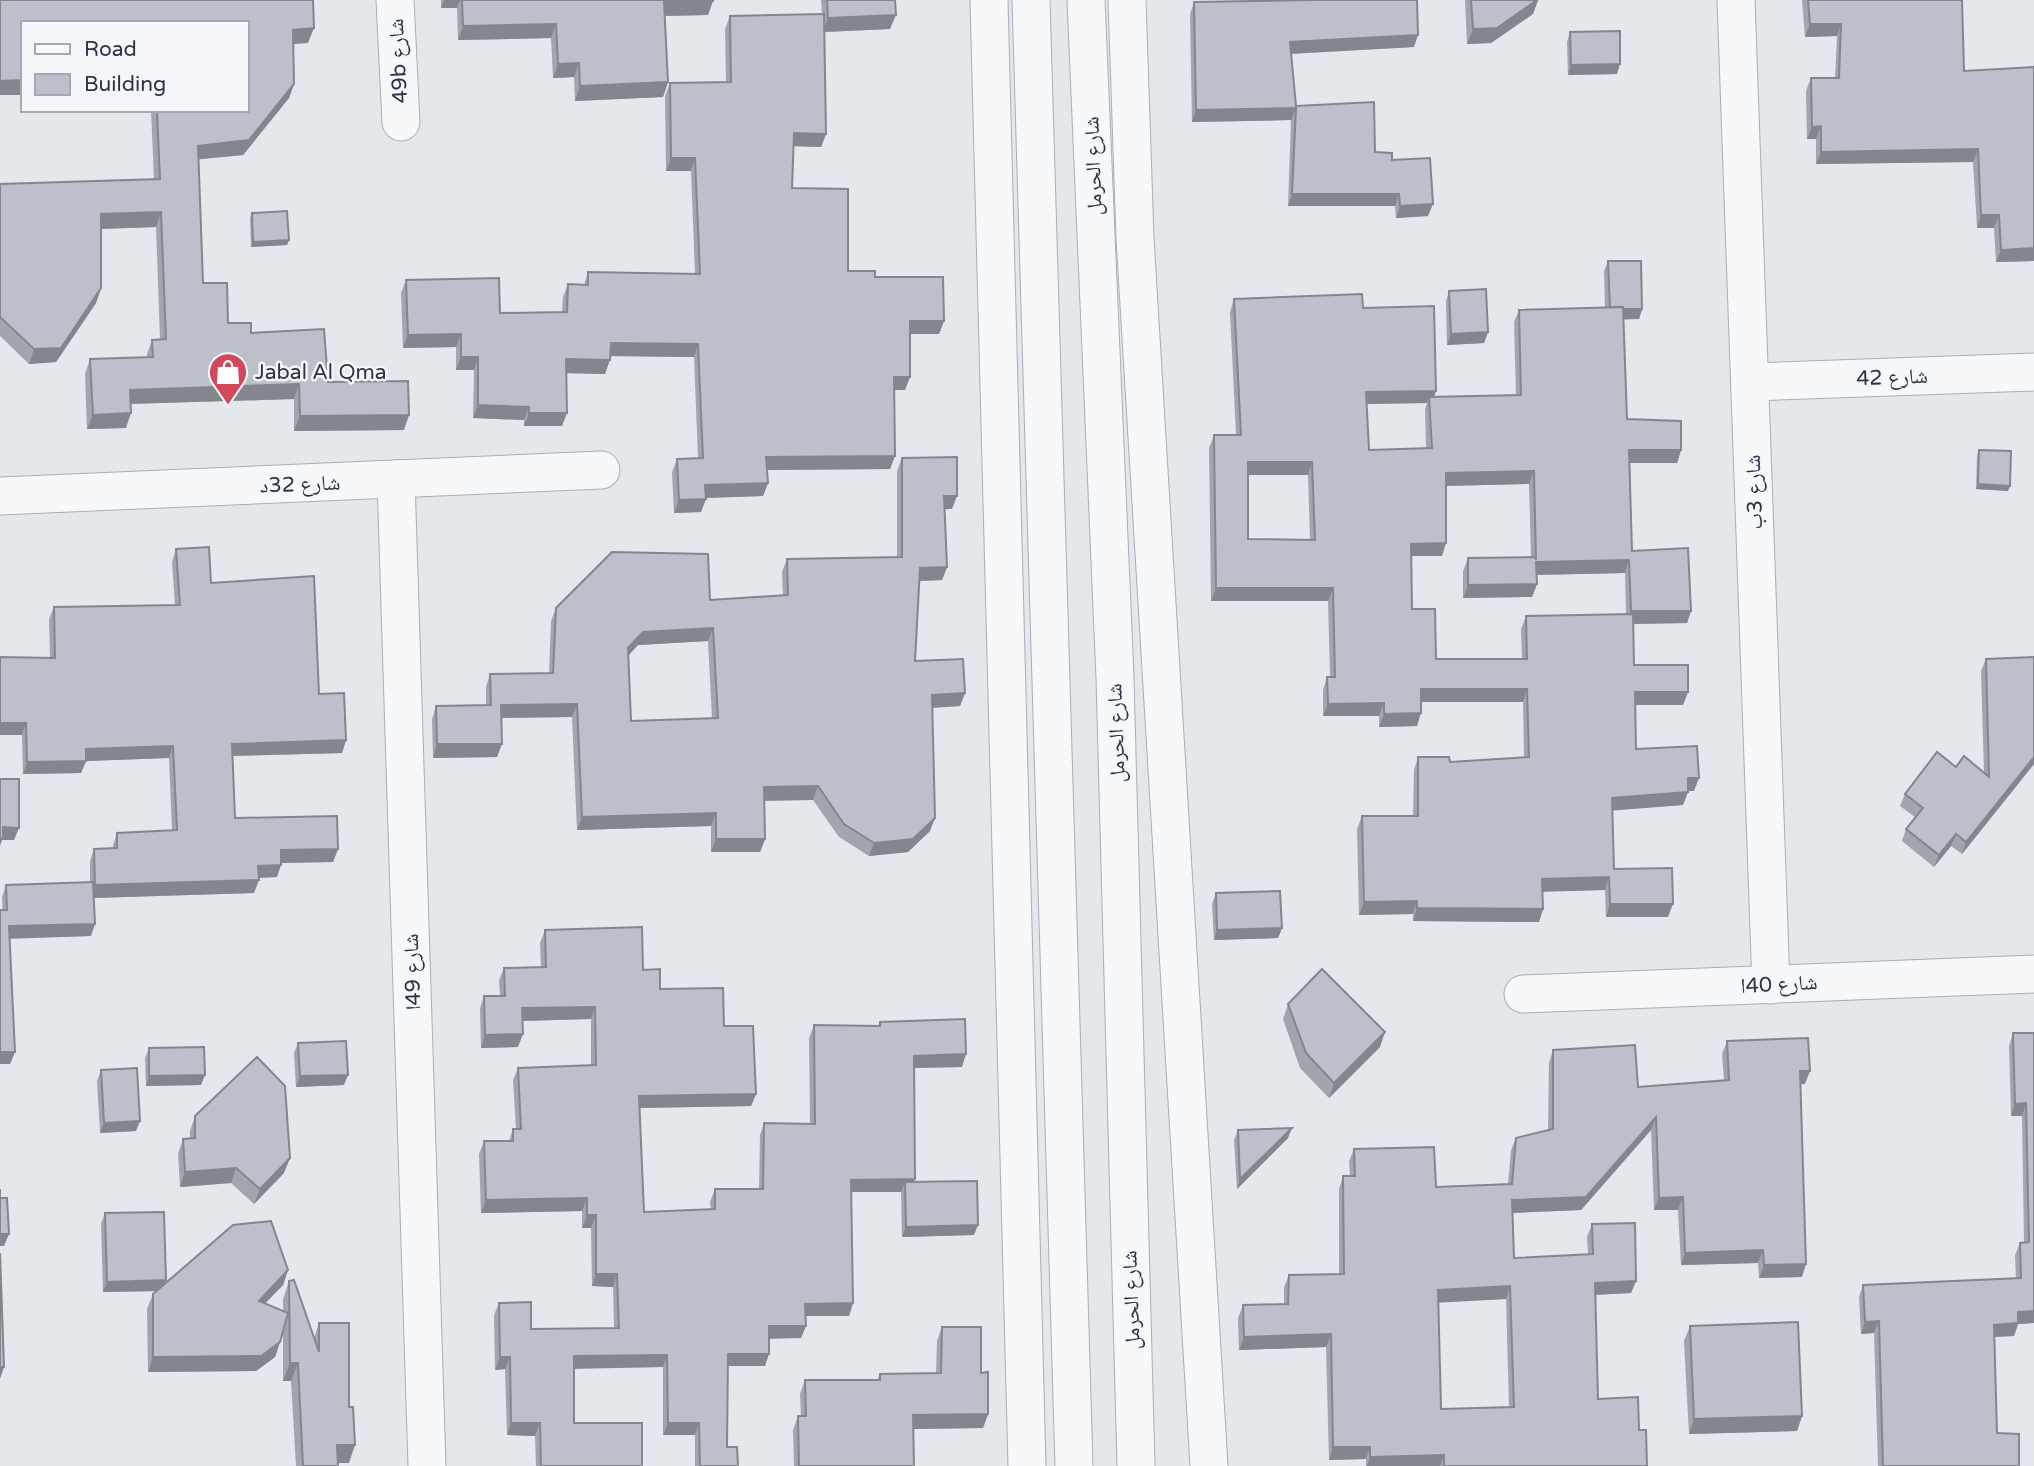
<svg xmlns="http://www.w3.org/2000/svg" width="2034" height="1466" viewBox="0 0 2034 1466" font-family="'Varela Round','Noto Naskh Arabic',sans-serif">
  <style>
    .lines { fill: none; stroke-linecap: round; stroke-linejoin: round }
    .minor-casing { stroke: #a9aeb7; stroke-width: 39 }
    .minor { stroke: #f7f8fa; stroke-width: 37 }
    .wall { fill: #a1a5ae; fill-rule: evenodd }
    .shaded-wall { fill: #83868d }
    .building { fill: #bbc0ca; stroke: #83868d; stroke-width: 2; fill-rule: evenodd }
    .labels { text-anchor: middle; stroke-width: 5; stroke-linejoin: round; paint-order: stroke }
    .street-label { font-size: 21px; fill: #2b3445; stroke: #f4f6f9 }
    .poi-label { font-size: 21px; fill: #2b3445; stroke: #f4f6f9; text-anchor: start }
  </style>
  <rect width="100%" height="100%" fill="#e4e7ec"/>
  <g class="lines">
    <!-- minor casing -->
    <g class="minor-casing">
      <g id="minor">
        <path d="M395,0L401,122"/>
        <path d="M989,0L1027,1466"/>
        <path d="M1031,0L1074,1466"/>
        <path d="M1086,0L1115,678L1136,1466"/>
        <path d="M1127,0L1135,238L1209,1466"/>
        <path d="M1736,0L1771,985"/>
        <path d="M1750,382L2034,372"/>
        <path d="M396,479L427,1466"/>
        <path d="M0,496L601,470"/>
        <path d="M1523,994L2034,974"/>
      </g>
    </g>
    <!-- minor -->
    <use href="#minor" class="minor"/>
  </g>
  <!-- wall -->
  <g class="wall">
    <path d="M0,0L308,43L294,44V84L289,98L243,155L198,159L203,283L228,323L251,333L404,430L294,431V399L130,404L126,428L87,429L85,374L90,359L147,357V354L152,340L160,339L156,227L101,229V288L96,303L56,362L29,364L0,336V184L154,180L151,110H247L23,23V95H0Z"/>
    <path d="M441,0H713L708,15L665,16L668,82L663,97L575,101L574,77L553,78L551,38L458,40L457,8H441Z"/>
    <path d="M821,0H895L890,29L824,32L826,134L821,147L794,146L792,188L848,271L875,277L944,321L939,334H910V377L905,390H894L895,456L890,469L767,470L768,483L763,496L706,498L701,512L674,513L672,472L677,459L698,458L694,357L610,356L605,374L566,373L562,426H524V420L473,418L474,370H456V347L403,348L401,293L406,280L500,313L562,312L563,297L568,284L584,285L588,272L695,274L691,171H666L665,96L670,83L726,82L725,29L730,16L822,14Z"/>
    <path d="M1465,0H1538L1533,14L1491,43L1467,44Z"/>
    <path d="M1802,0H1962L1964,71L2034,261L1996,262L1994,228H1977L1973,162L1816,164V139H1807L1806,91L1811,78H1835L1837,36L1805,37Z"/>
    <path d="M1194,2L1414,47L1291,54L1296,106L1375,152L1392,160L1428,216L1396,218L1395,206H1288L1291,120L1192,122L1190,14Z"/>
    <path d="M1570,32L1617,74L1568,75L1567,42Z"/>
    <path d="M252,213L289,240L287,245L251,247L250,218Z"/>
    <path d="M1608,261L1642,309L1639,319H1623L1627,419L1681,450L1677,463H1630L1632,551L1691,611L1687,623L1634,624V665L1688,692L1683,705H1635L1636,749L1694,791H1688L1683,805L1612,810L1614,869L1668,917H1606L1605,890L1543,891V909L1539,922L1413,921V914L1359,915L1357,829L1362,816H1413L1414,770L1418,757L1450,762L1524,758L1523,702H1421L1417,726L1379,727V716H1323V690L1327,677H1330L1328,601H1211L1209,448L1214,435H1236L1230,312L1234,299L1363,308L1436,391L1434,397L1516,395L1514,322L1519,310L1605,307L1604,271ZM1427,403L1425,409L1426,448L1369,450L1367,404ZM1248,475H1308L1310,540L1248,539ZM1529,484L1531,557L1468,558L1463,571V598L1532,597L1537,584L1536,575L1625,573L1626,614L1526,616L1521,629L1522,659H1436L1412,609L1411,556H1442L1446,486Z"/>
    <path d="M1449,291L1488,332L1484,343L1447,345L1446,301Z"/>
    <path d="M1979,450L2008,491L1976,489L1977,455Z"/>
    <path d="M902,458L952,509H945L947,567L942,580L919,581L915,661L965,693L960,706L933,708L930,831L908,852L869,856L839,837L813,800H764L765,839L760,852H711V826L577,830L572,717L501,718L497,757L433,758L432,719L436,706L486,705V687L490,674L549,673L551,621L556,608L783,596L782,572L787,559L897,557V471ZM708,641L712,718L631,721L628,656L638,645Z"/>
    <path d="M176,549L211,583L319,694L346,740L342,753L233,756L235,818L338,849L333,862L281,863L277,877L258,878L254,893L94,898L91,936L9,938L15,1052L10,1064L2,897L6,885L90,882V861L94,849L113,848V845L117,833L172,830L169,758L86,761L81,773L23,774L22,735H0V657L50,658L49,619L54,607L175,605L172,562Z"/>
    <path d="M2034,657V764L1962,854L1951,846L1934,867L1902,841L1906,829L1915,817L1900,806L1905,794L1956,767L1984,773L1981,671L1986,659Z"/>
    <path d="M1216,893L1282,928L1278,938L1214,940L1212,904Z"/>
    <path d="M545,930L643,970L660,989L724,1026L756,1094L751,1106L640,1108L644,1212L711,1210L710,1202L715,1189H759L760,1135L764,1123L810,1124L809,1038L814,1025L878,1026L880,1022L962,1067L914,1068V1182L974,1235L902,1237L901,1192H851L853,1303L849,1316H806L801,1338H769L765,1366H728L727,1447L738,1466H695V1435H663V1367L574,1368V1423L642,1466H536L535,1436L507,1435L505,1369L495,1370L494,1315L499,1303L531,1329L614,1328L613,1287L592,1286L591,1228H582V1211L481,1213L479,1154L484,1141H509L513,1129H516L513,1080L518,1068L591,1065V1019L522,1021L518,1047L481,1048L480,1008L484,996H500L499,980L504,968L541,967L540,943Z"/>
    <path d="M1288,1004L1380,1047L1329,1098L1300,1068L1283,1019Z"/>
    <path d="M2013,1033H2034V1323L2018,1324L2014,1336L1994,1337L1997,1433L2019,1466H1878L1874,1333L1861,1334L1859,1297L1863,1285L2016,1279L2015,1255L2020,1243L2024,1242L2022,1116H2011L2009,1046Z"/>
    <path d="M1727,1041L1805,1084H1800L1802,1277L1759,1278L1758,1263L1681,1265L1678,1210H1654L1651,1130L1581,1210L1512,1213L1514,1258L1588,1254L1587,1237L1592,1224L1636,1281L1631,1293L1595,1295L1598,1399L1639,1430L1647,1466H1366V1459L1329,1460L1326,1347L1239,1350L1238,1318L1243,1305L1284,1304V1287L1289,1275L1339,1274V1189L1343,1176H1350L1349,1161L1354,1149L1436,1187L1508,1184L1511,1150L1516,1138L1548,1130L1549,1063L1553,1050L1638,1087L1724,1080L1722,1054ZM1506,1299L1509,1407L1441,1409L1438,1302Z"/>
    <path d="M298,1043L344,1085L296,1087L294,1053Z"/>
    <path d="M149,1048L201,1085L146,1086L145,1058Z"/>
    <path d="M101,1070L136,1131L100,1133L97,1081Z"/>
    <path d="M195,1116L284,1173L254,1204L231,1183L180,1187L178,1154L183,1139H190V1131Z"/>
    <path d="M1238,1130L1288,1138L1237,1189L1234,1140Z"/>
    <path d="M105,1213L165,1283L288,1270L283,1285L265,1303L283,1311V1299L289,1281L314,1338L319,1323L349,1463H338V1466H296L291,1381H283V1333L275,1357L256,1371L148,1372L147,1309L153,1294L156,1291L103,1292L101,1224Z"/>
    <path d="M1690,1326L1802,1416L1797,1431L1689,1434L1684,1341Z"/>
    <path d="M942,1327L981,1373L988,1414L983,1428L913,1429L914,1466H794L793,1430L798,1416H801L800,1394L805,1380H877L880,1374L936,1373L937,1341Z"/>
  </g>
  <!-- shaded-wall -->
  <g class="shaded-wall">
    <path d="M444,0H460L457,8H441Z"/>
    <path d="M1538,0L1533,14L1491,43L1467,44L1473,29Z"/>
    <path d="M713,1L708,15L659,16L664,2Z"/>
    <path d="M896,15L890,29L823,32L828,18Z"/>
    <path d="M556,24L551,38L458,40L463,26Z"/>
    <path d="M1810,24H1841L1837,36L1805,37Z"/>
    <path d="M314,28L308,43L288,44L293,30Z"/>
    <path d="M1418,35L1414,47L1285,54L1290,42Z"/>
    <path d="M579,63L574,77L553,78L558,64Z"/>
    <path d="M1620,64L1617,74L1568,75L1571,65Z"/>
    <path d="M23,80V95H0V81Z"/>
    <path d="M668,82L663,97L575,101L580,86Z"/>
    <path d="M294,84L289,98L243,155L192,160L198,146Z"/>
    <path d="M1296,108L1291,120L1192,122L1196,110Z"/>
    <path d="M1821,126L1816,139H1807L1812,127Z"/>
    <path d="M794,133L826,134L821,147L789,146Z"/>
    <path d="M1978,149L1973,162L1816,164L1821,152Z"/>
    <path d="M671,158H695L691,171H666Z"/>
    <path d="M1292,194H1399L1395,206H1288Z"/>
    <path d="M1433,204L1428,216L1396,218L1400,206Z"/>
    <path d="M161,212L156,227L96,229L101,214Z"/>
    <path d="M1981,215H1999L1994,228H1977Z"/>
    <path d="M289,240L287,245L251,247L253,242Z"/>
    <path d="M2034,248V261L1996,262L2001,250Z"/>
    <path d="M101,288L96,303L56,362L29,364L34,349Z"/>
    <path d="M1642,309L1639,319L1606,320L1610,310Z"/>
    <path d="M910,321H944L939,334H905Z"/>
    <path d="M1488,332L1484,343L1447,345L1451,334Z"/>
    <path d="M461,334L456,347L403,348L408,335Z"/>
    <path d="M611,343L698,344L694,357L606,356Z"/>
    <path d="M461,357H478L474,370H456Z"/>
    <path d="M566,359L610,360L605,374L561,373Z"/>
    <path d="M894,377H910L905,390H890Z"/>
    <path d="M299,384L294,399L124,404L130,390Z"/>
    <path d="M1436,391L1432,403L1429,397L1427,403L1361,404L1366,392Z"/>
    <path d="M478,405L529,407L524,420L473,418Z"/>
    <path d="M131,413L126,428L87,429L93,415Z"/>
    <path d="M529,413H567L562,426H524Z"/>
    <path d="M409,415L404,430L294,431L300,416Z"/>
    <path d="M1629,450H1681L1677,463H1625Z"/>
    <path d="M895,456L890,469L761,470L766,457Z"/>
    <path d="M1248,462H1312L1308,475H1244Z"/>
    <path d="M1534,471L1529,484L1441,486L1446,473Z"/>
    <path d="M768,483L763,496L700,498L705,485Z"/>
    <path d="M1978,484L2010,486L2008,491L1976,489Z"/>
    <path d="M944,496H957L952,509H940Z"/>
    <path d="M706,499L701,512L674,513L679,500Z"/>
    <path d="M1446,543L1442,556H1406L1411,544Z"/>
    <path d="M1629,560L1625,573L1531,575L1536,562Z"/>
    <path d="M947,567L942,580L915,581L920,568Z"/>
    <path d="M1537,584L1532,597L1463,598L1468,585Z"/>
    <path d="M1216,588H1333L1328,601H1211Z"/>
    <path d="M1631,611H1691L1687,623L1626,624Z"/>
    <path d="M713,628L708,641L638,645L623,661L628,648L643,632Z"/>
    <path d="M1421,689H1527L1523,702H1416Z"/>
    <path d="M1635,692H1688L1683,705H1630Z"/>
    <path d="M965,693L960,706L927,708L932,695Z"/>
    <path d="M1384,703L1379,716H1323L1328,704Z"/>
    <path d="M577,704L572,717L496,718L501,705Z"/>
    <path d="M1421,713L1417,726L1379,727L1384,714Z"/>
    <path d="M0,723H26L22,735H0Z"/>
    <path d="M346,740L342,753L228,756L232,744Z"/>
    <path d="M437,744H502L497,757L433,758Z"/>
    <path d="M173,746L169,758L86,761L81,773L23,774L27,762L86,749Z"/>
    <path d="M2034,757V764L1962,854L1966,842Z"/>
    <path d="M1688,778H1699L1694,791H1683Z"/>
    <path d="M818,786L813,800L759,801L764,787Z"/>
    <path d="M1688,792L1683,805L1607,811L1612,798Z"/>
    <path d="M716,813L711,826L577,830L582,817Z"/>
    <path d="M935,818L930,831L908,852L869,856L874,843Z"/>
    <path d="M3,827L19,828L14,840H2L0,846V835Z"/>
    <path d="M1956,834L1951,846L1934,867L1939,855Z"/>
    <path d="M716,839H765L760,852H711Z"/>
    <path d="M338,849L333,862L276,863L281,850Z"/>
    <path d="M281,865L277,877L253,878L258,866Z"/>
    <path d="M1609,877L1605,890L1537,892L1542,879Z"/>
    <path d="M259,880L254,893L91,898L95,885Z"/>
    <path d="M1417,901L1413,914L1359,915L1364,902Z"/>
    <path d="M1610,904H1673L1668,917H1606Z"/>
    <path d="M1417,908L1543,909L1539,922L1413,921Z"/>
    <path d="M95,924L91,936L4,939L9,926Z"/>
    <path d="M1282,928L1278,938L1214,940L1217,930Z"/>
    <path d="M595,1007L591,1019L518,1021L522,1008Z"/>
    <path d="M1385,1032L1380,1047L1329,1098L1334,1083Z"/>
    <path d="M523,1034L518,1047L481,1048L485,1035Z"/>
    <path d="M0,1052H15L10,1064H0Z"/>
    <path d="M966,1054L962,1067L909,1068L914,1056Z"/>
    <path d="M1800,1071H1810L1805,1084H1795Z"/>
    <path d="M205,1075L201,1085L146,1086L149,1076Z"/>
    <path d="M348,1075L344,1085L296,1087L300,1076Z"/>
    <path d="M756,1094L751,1106L635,1108L639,1096Z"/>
    <path d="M2026,1103L2022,1116H2011L2015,1104Z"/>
    <path d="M1656,1117L1651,1130L1581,1210L1507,1213L1512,1200Z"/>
    <path d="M140,1121L136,1131L100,1133L104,1123Z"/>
    <path d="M1292,1128L1288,1138L1237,1189L1240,1179Z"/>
    <path d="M290,1158L284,1173L254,1204L260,1189Z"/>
    <path d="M236,1168L231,1183L180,1187L185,1172Z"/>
    <path d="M915,1179L910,1192L905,1182L901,1192H847L851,1180Z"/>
    <path d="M1683,1197L1678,1210H1654L1659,1198Z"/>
    <path d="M587,1198L582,1211L481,1213L486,1200Z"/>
    <path d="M587,1215H596L591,1228H582Z"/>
    <path d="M978,1225L974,1235L902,1237L906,1227Z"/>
    <path d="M0,1234H9L4,1246H0Z"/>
    <path d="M1763,1250L1758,1263L1681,1265L1685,1253Z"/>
    <path d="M1806,1264L1802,1277L1759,1278L1764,1265Z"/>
    <path d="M288,1270L283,1285L253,1316L259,1301Z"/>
    <path d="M596,1274H617L613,1287L592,1286Z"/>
    <path d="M166,1280L162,1291L103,1292L107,1282Z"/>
    <path d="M1636,1281L1631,1293L1590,1295L1595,1283Z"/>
    <path d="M1510,1286L1506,1299L1433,1303L1438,1290Z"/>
    <path d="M853,1303L849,1316H801L805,1304Z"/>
    <path d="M2034,1311V1323L2018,1324L2014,1336L1989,1337L1994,1325L2018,1312Z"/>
    <path d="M1879,1321L1874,1333L1861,1334L1865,1322Z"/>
    <path d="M769,1326H806L801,1338L764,1339Z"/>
    <path d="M1331,1334L1326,1347L1239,1350L1244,1337Z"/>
    <path d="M280,1342L275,1357L256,1371L148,1372L153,1357Z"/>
    <path d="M728,1354H769L765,1366H723Z"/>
    <path d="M667,1355L663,1367L569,1369L574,1356Z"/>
    <path d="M500,1357H510L505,1369L495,1370Z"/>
    <path d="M290,1363H298L291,1381H283Z"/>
    <path d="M0,1367H4L0,1379Z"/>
    <path d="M988,1414L983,1428L908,1429L913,1415Z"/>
    <path d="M1802,1416L1797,1431L1689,1434L1694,1419Z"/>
    <path d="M511,1423H540L535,1436L507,1435Z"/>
    <path d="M668,1423H699L695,1435H663Z"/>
    <path d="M337,1445H355L349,1463H330Z"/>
    <path d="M1333,1447H1370L1366,1459L1329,1460Z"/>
    <path d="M1444,1455L1440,1466H1367L1370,1457Z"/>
  </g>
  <!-- building -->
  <g class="building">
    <path d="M0,0H313L314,28L293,30L294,84L249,140L198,146L203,283H227L228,323H251V333L324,329L328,382L408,381L409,415L300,416L299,384L130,390L131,413L93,415L90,359L153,357L152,340L166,339L161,212L101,214V288L61,348L34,349L0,317V184L160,179L157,110H247V23H23V80L0,81Z"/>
    <path d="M462,0H713V1L664,2L668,82L580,86L579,63L558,64L556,24L463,26Z"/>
    <path d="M827,0H895L896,15L828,18Z"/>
    <path d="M1312,0H1417L1418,35L1290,42L1296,106L1374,102L1375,152L1392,153V160L1430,158L1433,204L1400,206L1399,194H1292L1296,108L1196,110L1194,2Z"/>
    <path d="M1471,0H1537L1497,28L1473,29Z"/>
    <path d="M1808,0H1962L1964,71L2034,67V248L2001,250L1999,215H1981L1978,149L1821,152V126L1812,127L1811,78H1839L1841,24H1810Z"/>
    <path d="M824,14L826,134L794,133L792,188L848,189V271H875V277H943L944,321H910V377H894L895,456L766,457L768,483L705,485L706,499L679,500L677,459L703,458L698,344L611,343L610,360L566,359L567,413H529V407L478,405V357H461V334L408,335L406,280L499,278L500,313L567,312L568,284L588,285V272L700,274L695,158H671L670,83L731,82L730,16Z"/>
    <path d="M1620,31V64L1571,65L1570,32Z"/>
    <path d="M287,211L289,240L253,242L252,213Z"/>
    <path d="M1608,261H1641L1642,309H1623V307H1610Z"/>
    <path d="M1486,289L1488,332L1451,334L1449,291Z"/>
    <path d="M1362,294L1363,308L1434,306L1436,391L1366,392L1369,450L1432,448L1429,397L1521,395L1519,310L1623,307L1627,419L1681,421V450H1629L1632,551L1688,548L1691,611H1631L1629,560L1536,562L1537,584L1468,585V558L1536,557V560L1534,471L1446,473V543L1411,544L1412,609H1435L1436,659H1527L1526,616L1633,614L1634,665H1688V692H1635L1636,749L1697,746L1699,778H1688V792L1612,798L1614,869L1672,868L1673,904H1610L1609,877L1542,879L1543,909L1417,908V901L1364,902L1362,816H1418V757H1449L1450,762L1529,757L1527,689H1421V713L1384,714V703L1328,704L1327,677H1335L1333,588H1216L1214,435H1241L1234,299ZM1248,462H1312L1315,540L1248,539Z"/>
    <path d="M1979,450L2011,451L2010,486L1978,484Z"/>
    <path d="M957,457V496H944L947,567L920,568L915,661L963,659L965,693L932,695L935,818L913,839L874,843L844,824L818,786L764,787L765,839H716V813L582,817L577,704L501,705L502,744H437L436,706L491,705L490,674L553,673L556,608L612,552L708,554L710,600L788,595L787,559L902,557V458ZM713,628L718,718L631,721L628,648L643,632Z"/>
    <path d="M209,547L211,583L314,576L319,694L344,693L346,740L232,744L235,818L337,816L338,849L281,850V865L258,866L259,880L95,885L94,849L117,848V833L177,830L173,746L86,749V761L27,762L26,723H0V657L55,658L54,607L180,605L176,549Z"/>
    <path d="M2034,657V757L1966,842L1956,834L1939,855L1906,829L1923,808L1905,794L1937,752L1956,767L1964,756L1989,777L1986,659Z"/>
    <path d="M0,779H19V828L3,827V838H0Z"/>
    <path d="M93,882L95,924L9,926L15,1052H0V910H7L6,885Z"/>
    <path d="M1280,891L1282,928L1217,930L1216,893Z"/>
    <path d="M642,927L643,970L660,969V989L723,988L724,1026H753L756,1094L639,1096L644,1212L715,1209V1189H763L764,1123L815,1124L814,1025L880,1026V1022L965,1019L966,1054L914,1056L915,1179L851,1180L853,1303L805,1304L806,1326H769V1354H728L727,1447H737L738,1466H700L699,1423H668L667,1355L574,1356V1423H642V1466H541L540,1423H511L510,1357H500L499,1303L531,1302V1329L619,1328L617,1274H596V1215H587V1198L486,1200L484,1141H513V1129H521L518,1068L596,1065L595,1007L522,1008L523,1034L485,1035L484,996H505L504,968L546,967L545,930Z"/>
    <path d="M1322,969L1385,1032L1334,1083L1306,1053L1288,1004Z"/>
    <path d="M2013,1033H2034V1311L2018,1312V1323L1994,1325L1997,1433L2019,1434V1466H1883L1879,1321L1865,1322L1863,1285L2021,1278L2020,1243L2029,1242L2026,1103L2015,1104Z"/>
    <path d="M1808,1038L1810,1071H1800L1806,1264L1764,1265L1763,1250L1685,1253L1683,1197L1659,1198L1656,1117L1586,1197L1512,1200L1514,1258L1593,1254L1592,1224L1635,1223L1636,1281L1595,1283L1598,1399L1638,1397L1639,1430H1646L1647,1466H1444V1455L1370,1457V1447H1333L1331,1334L1244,1337L1243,1305L1288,1304L1289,1275L1344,1274L1343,1176H1355L1354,1149L1434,1147L1436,1187L1512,1184L1516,1138L1553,1129V1050L1635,1045L1638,1087L1729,1080L1727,1041ZM1510,1286L1514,1407L1441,1409L1438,1290Z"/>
    <path d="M346,1041L348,1075L300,1076L298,1043Z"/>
    <path d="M204,1047L205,1075L149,1076V1048Z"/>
    <path d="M257,1057L285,1086L290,1158L260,1189L236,1168L185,1172L183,1139L195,1138V1116Z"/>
    <path d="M137,1068L140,1121L104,1123L101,1070Z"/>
    <path d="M1292,1128L1240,1179L1238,1130Z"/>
    <path d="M977,1181L978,1225L906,1227L905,1182Z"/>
    <path d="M0,1189V1198H7L9,1234H0Z"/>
    <path d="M164,1212L166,1280L107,1282L105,1213Z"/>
    <path d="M271,1221L288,1270L259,1301L288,1313L280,1342L261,1356L153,1357V1294L233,1225Z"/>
    <path d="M0,1253L4,1367H0Z"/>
    <path d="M294,1280L319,1352V1323H349V1407H353L355,1445H337L338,1466H303L298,1363H290L289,1281Z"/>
    <path d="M1798,1322L1802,1416L1694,1419L1690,1326Z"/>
    <path d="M942,1327H981V1373L988,1372V1414L913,1415L914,1466H799L798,1416H806L805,1380H880V1374L941,1373Z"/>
  </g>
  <!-- icons -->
  <defs>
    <g id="shop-pin" transform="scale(2.0125)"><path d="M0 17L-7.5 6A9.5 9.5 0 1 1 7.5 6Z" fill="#d1495b" stroke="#f4f6f9"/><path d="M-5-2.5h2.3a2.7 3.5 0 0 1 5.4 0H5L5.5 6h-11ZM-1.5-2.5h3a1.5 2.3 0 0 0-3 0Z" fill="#fff"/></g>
  </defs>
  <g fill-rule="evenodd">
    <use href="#shop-pin" x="228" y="372"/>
  </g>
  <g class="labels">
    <!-- street labels -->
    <g class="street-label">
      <text transform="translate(398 61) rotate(-93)" y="7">49b شارع</text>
      <text transform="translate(1093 166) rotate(-92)" y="7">شارع الحرمل</text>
      <text transform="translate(1892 377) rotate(-2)" y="7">شارع 42</text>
      <text transform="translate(300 484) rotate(-2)" y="7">شارع 32د</text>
      <text transform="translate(1754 492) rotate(-92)" y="7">شارع 3ب</text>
      <text transform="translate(1116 733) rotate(-92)" y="7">شارع الحرمل</text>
      <text transform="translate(412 972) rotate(-92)" y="7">شارع 49ا</text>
      <text transform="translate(1779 984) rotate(-3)" y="7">شارع 40ا</text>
      <text transform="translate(1131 1300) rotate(-92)" y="7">شارع الحرمل</text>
    </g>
    <!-- poi labels -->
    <g class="poi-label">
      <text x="255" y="379">Jabal Al Qma</text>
    </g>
  </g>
  <!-- legend -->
  <rect x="21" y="21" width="228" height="91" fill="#f4f6f9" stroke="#a4a8b1" stroke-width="2"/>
  <rect x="35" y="44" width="35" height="10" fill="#f7f8fa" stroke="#a4a8b1" stroke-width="2"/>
  <text x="84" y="56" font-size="21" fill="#2b3445">Road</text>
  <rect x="35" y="74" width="35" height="21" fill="#bbc0ca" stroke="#a4a8b1" stroke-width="2"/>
  <text x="84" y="91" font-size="21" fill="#2b3445">Building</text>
</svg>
